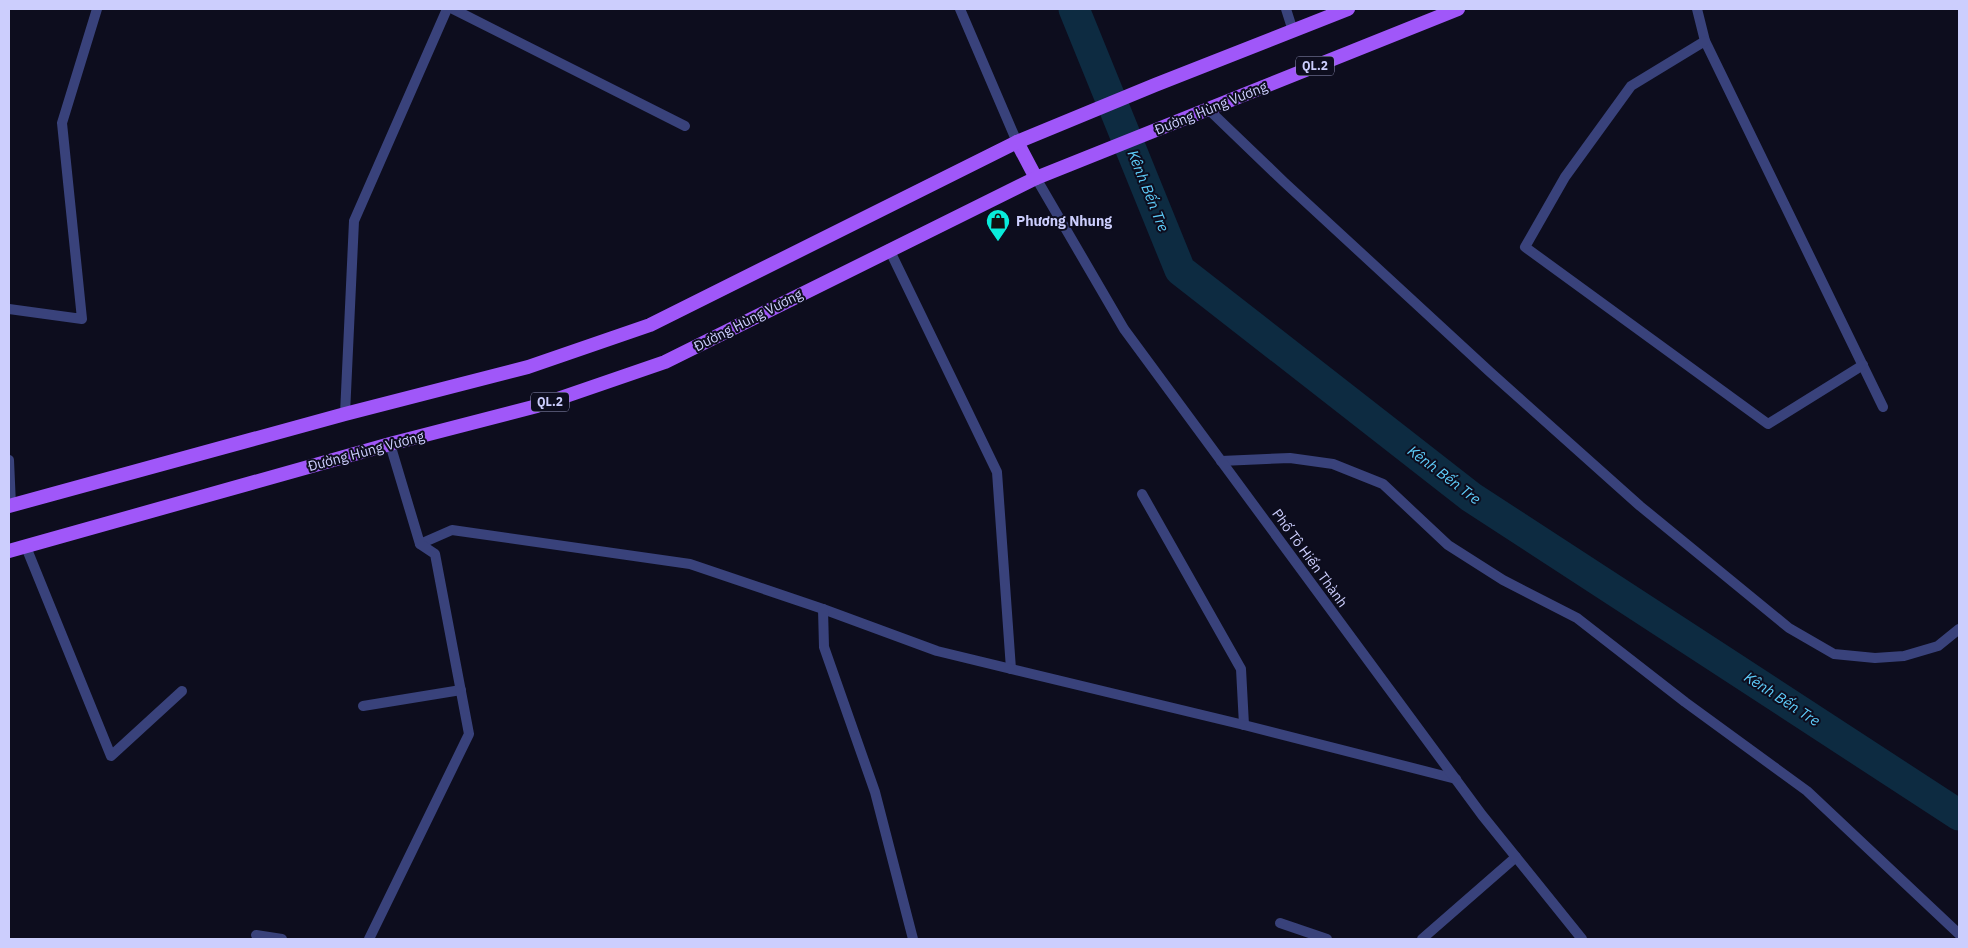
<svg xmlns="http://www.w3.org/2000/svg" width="1968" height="948" viewBox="0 0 1968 948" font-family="'IBM Plex Sans',sans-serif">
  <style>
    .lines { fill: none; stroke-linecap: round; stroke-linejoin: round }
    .canal { stroke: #0d2b41; stroke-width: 31 }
    .minor { stroke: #39427b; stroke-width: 10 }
    .tertiary { stroke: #39427b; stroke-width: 10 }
    .primary { stroke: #a057f9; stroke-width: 14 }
    .labels { text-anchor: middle; stroke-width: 4; stroke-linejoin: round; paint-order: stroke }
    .shield { fill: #0d0d1e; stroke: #9394ba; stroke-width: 1 }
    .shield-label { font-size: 12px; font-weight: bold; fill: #cccefd }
    .street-label { font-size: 14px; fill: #cccefd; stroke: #0d0d1e }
    .poi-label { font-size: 14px; font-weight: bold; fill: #cccefd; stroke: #0d0d1e; text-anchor: start }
    .water-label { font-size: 15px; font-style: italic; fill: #5eccf9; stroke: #0d0d1e }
  </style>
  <rect width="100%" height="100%" fill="#0d0d1e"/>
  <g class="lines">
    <!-- canal -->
    <path class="canal" d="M1074,9L1180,270L1471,497L1959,815"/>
    <!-- minor -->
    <g class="minor">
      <path d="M453,9L685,126"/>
      <path d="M960,9L1017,142"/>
      <path d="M1286,9L1293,31"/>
      <path d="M1697,9L1705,41L1883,407"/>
      <path d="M1705,41L1631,86L1565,177L1525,247L1768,424L1863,365"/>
      <path d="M1208,109L1284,182L1490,372L1640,506L1789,628L1834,654L1875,658L1904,656L1938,646L1959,629"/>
      <path d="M889,249L997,472L1011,669"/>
      <path d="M9,309L82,319L62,123L97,9"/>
      <path d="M345,414L354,221L447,9"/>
      <path d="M9,460L11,505"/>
      <path d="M1221,461L1290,458L1333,464L1383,484L1448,545L1503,580L1577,618L1685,702L1807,791L1959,934"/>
      <path d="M1142,494L1241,669L1244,725"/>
      <path d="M420,544L452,530L690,564L823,609L937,651L1244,725L1456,779"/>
      <path d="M26,547L111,756L182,691"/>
      <path d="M823,609L824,647L875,792L913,939"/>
      <path d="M363,706L461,690"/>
      <path d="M1280,923L1327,939"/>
      <path d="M256,935L282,939"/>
      <path d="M369,939L469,734L435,554L420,544L390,444"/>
      <path d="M1422,939L1516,857"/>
    </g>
    <!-- tertiary -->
    <path class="tertiary" d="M1036,178L1124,329L1482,815L1582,939"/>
    <!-- primary -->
    <g class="primary">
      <path d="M1017,142L1036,178"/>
      <path d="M9,506L345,414L528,367L650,325L1017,142L1155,85L1348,9"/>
      <path d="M9,551L390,444L537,406L665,362L1036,178L1458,9"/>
    </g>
  </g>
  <!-- icons -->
  <defs>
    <g id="shop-pin" transform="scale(1.25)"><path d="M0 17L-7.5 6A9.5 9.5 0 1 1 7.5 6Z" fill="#09ecdb" stroke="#0d0d1e"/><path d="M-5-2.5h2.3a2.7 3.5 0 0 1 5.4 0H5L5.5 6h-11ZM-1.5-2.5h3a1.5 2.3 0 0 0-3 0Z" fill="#111"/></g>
  </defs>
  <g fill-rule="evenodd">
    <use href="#shop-pin" x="998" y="221"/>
  </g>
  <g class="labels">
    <!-- shield labels -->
    <g class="shield">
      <rect x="1296" y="56.5" width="38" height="19" rx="4"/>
      <rect x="531" y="392.5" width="38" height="19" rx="4"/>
    </g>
    <g class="shield-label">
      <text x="1315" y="70">QL.2</text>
      <text x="550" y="406">QL.2</text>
    </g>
    <!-- street labels -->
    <g class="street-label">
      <text transform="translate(1211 108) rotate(-22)" y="5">Đường Hùng Vương</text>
      <text transform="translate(748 320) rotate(-27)" y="5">Đường Hùng Vương</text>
      <text transform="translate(366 451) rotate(-15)" y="5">Đường Hùng Vương</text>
      <text transform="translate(1310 558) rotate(54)" y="5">Phố Tô Hiến Thành</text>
    </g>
    <!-- poi labels -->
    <g class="poi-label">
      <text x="1016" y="226">Phương Nhung</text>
    </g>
    <!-- water labels -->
    <g class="water-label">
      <text transform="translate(1148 191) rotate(68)" y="5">Kênh Bến Tre</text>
      <text transform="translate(1444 475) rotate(37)" y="5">Kênh Bến Tre</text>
      <text transform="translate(1782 699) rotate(33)" y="5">Kênh Bến Tre</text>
    </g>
  </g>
  <!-- border -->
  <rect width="1968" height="948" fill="none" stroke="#cccefd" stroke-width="20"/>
</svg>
